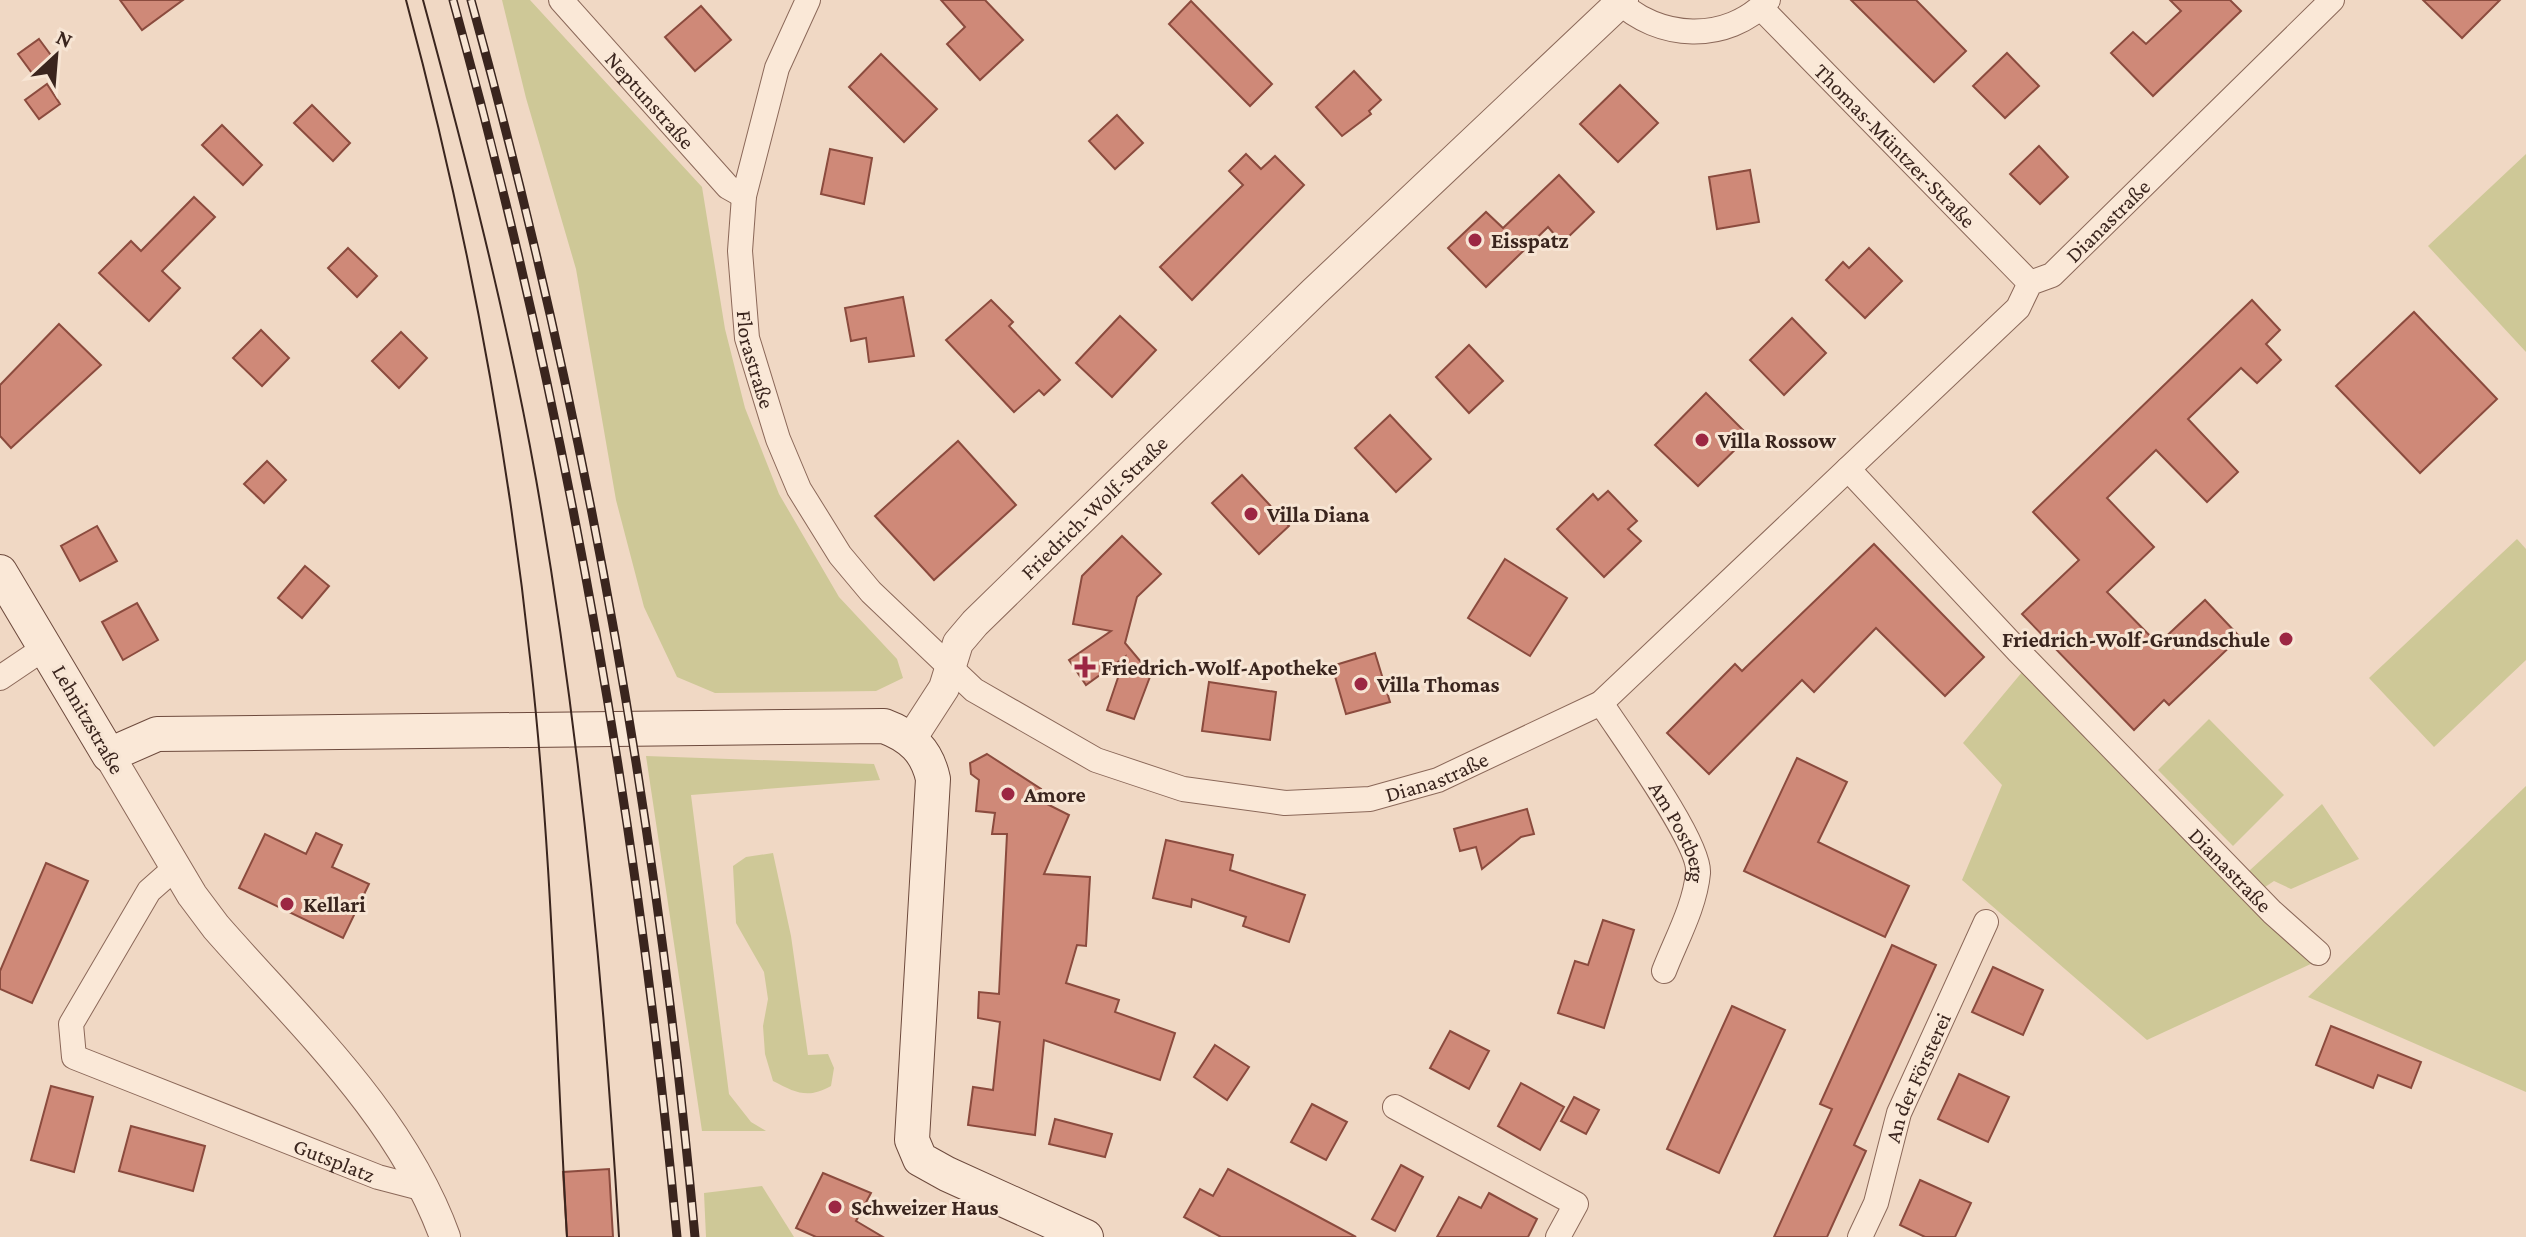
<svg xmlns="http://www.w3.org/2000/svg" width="2526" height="1237" viewBox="0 0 2526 1237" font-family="'Crimson Pro',serif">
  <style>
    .green { fill: #cec897 }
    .building { fill: #cf8978; stroke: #8b4b3e; stroke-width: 2 }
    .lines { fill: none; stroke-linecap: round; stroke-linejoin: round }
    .minor-casing { stroke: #8b6859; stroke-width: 26 }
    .tertiary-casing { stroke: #8b6859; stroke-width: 32 }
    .secondary-casing { stroke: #6d4a3d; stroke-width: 36 }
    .minor { stroke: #fae8d7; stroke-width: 24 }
    .tertiary { stroke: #fae8d7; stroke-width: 30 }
    .secondary { stroke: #fae8d7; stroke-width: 34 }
    .tram { stroke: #3a251e; stroke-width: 2 }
    .rail-casing { stroke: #3a251e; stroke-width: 9 }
    .rail { stroke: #f7e5d4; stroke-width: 6; stroke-dasharray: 18; stroke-linecap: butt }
    .poi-dot { fill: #9c2743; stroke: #f7e5d4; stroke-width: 3 }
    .labels { text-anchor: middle; stroke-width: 6; stroke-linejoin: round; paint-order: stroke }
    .street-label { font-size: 22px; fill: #3a251e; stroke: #f7e5d4 }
    .poi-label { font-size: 22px; font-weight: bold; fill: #3a251e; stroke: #f7e5d4; text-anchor: start }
  </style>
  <rect width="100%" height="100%" fill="#f0d8c4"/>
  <!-- green -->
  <g class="green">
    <path d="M502,0H530L702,187L725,329L745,408L779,494L839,597L897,659L903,678L876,691L715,693L677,677L644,607L616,500L576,269L526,98Z"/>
    <path d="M2526,154V352L2428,246Z"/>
    <path d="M2517,539L2526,549V660L2434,747L2369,678Z"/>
    <path d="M2038,653L2249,871L2322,804L2359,859L2291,889L2274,881L2265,887L2330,955L2147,1040L1962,880L2002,785L1963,743Z"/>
    <path d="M2209,719L2284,795L2233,846L2158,770Z"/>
    <path d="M646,756L874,764L880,780L691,795L729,1094L751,1122L766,1131H702Z"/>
    <path d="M2526,786V1092L2308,997Z"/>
    <path d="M773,853L791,936L808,1055L828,1054L834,1068L831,1086C808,1099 796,1093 773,1081L765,1054L763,1026L768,999L764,972L736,923L733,866L746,857Z"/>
    <path d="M762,1186L794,1237H706L704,1193Z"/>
  </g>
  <!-- building -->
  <g class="building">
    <path d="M120,0H183L142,30Z"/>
    <path d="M941,0H985L1023,40L980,80L947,44L965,27Z"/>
    <path d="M1851,0H1916L1966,51L1934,82Z"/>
    <path d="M2170,0H2230L2241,11L2153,96L2111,53L2133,32L2146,44L2181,11Z"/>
    <path d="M2423,0H2500L2462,38Z"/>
    <path d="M1191,1L1272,84L1250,106L1169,24Z"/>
    <path d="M701,6L731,40L695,71L665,37Z"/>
    <path d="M39,39L53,58L32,73L18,54Z"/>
    <path d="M2007,53L2039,86L2005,118L1973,86Z"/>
    <path d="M881,54L937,109L904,142L849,87Z"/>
    <path d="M1354,71L1381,100L1369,111L1371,114L1342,136L1316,107Z"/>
    <path d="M47,84L60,104L39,119L25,100Z"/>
    <path d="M1620,85L1658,123L1618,162L1580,124Z"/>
    <path d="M312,105L350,143L333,161L294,123Z"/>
    <path d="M1117,115L1143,143L1115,169L1089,141Z"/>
    <path d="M222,125L262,165L243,185L202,145Z"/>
    <path d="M2039,146L2068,177L2040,204L2010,174Z"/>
    <path d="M830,149L872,158L864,204L821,194Z"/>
    <path d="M1246,154L1261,169L1275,156L1304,185L1192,300L1160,267L1243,185L1229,171Z"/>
    <path d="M1750,170L1759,222L1717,229L1709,177Z"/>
    <path d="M1559,175L1594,212L1562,243L1548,227L1486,287L1448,248L1486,212L1503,228Z"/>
    <path d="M194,197L215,217L162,271L180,288L149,321L99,273L131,241L141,251Z"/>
    <path d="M348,248L377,276L357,297L328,268Z"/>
    <path d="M1869,248L1902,281L1865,318L1826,280L1843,262L1849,268Z"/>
    <path d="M903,297L914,356L869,362L866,338L851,341L845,308Z"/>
    <path d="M991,300L1013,322L1009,326L1060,380L1044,395L1039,390L1014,412L946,340Z"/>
    <path d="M2252,300L2280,330L2266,344L2281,360L2257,383L2241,368L2188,419L2238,472L2207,502L2156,450L2107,498L2154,547L2107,592L2158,644L2205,600L2240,637L2169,705L2164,700L2134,730L2022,614L2079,560L2033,512Z"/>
    <path d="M2414,312L2497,399L2420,473L2336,386Z"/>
    <path d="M1120,316L1156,350L1112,397L1076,363Z"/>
    <path d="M1792,318L1826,353L1784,395L1750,360Z"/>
    <path d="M59,324L101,365L11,448L0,436V385Z"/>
    <path d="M261,330L289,358L262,386L233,358Z"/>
    <path d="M401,332L427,358L399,388L372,361Z"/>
    <path d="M1469,345L1503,381L1469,413L1436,377Z"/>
    <path d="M1706,393L1749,436L1698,486L1655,445Z"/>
    <path d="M1390,415L1431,459L1396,492L1355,448Z"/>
    <path d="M958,441L1016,505L934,580L875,516Z"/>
    <path d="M267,461L286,480L264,503L244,484Z"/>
    <path d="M1242,475L1289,526L1259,554L1212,503Z"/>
    <path d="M1608,491L1637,521L1628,529L1641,541L1604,577L1557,529L1593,494L1598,500Z"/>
    <path d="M97,526L117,561L80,581L61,546Z"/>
    <path d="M1122,536L1161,574L1137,597L1125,643L1151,674L1134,719L1107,710L1125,657L1086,685L1069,660L1111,631L1073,624L1082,576Z"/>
    <path d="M1874,544L1984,657L1945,696L1876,628L1814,692L1802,680L1709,774L1667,733L1735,664L1742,671Z"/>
    <path d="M1505,559L1567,598L1530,656L1468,618Z"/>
    <path d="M305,566L329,586L302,618L278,598Z"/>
    <path d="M137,603L158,640L123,660L102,622Z"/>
    <path d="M1375,653L1390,702L1346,714L1332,666Z"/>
    <path d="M1209,682L1276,692L1270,740L1202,731Z"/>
    <path d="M987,754L1041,789L1037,799L1069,815L1044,874L1090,877L1086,946L1077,945L1066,983L1119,1000L1115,1012L1175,1033L1160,1080L1044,1040L1035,1135L968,1125L973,1087L993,1090L1000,1022L978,1018L979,992L999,994L1007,834H992L995,813L976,811L979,780L971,774L970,763Z"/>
    <path d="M1797,758L1847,782L1818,842L1909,886L1885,937L1744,871Z"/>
    <path d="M1527,809L1534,834L1521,837L1482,869L1476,847L1460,851L1454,829Z"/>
    <path d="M316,833L342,845L332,867L369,884L343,938L239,888L265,834L306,854Z"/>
    <path d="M1166,840L1233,855L1230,870L1305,895L1289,942L1243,926L1246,917L1192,899L1191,907L1153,898Z"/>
    <path d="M46,863L88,881L32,1003L0,989V971Z"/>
    <path d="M1603,920L1634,930L1604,1028L1558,1013L1575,961L1588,965Z"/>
    <path d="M1892,945L1936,965L1854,1145L1866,1151L1827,1237H1774L1832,1109L1820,1104Z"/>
    <path d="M1993,967L2043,990L2023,1035L1972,1012Z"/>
    <path d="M1732,1006L1785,1030L1719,1173L1667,1149Z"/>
    <path d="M2331,1026L2421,1062L2411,1088L2378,1075L2373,1088L2316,1065Z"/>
    <path d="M1450,1031L1489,1051L1469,1089L1430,1068Z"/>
    <path d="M1215,1045L1249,1067L1227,1100L1194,1077Z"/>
    <path d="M1959,1074L2009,1097L1988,1142L1938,1119Z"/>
    <path d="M1521,1083L1564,1107L1540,1150L1498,1126Z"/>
    <path d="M51,1086L93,1097L74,1172L31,1160Z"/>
    <path d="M1574,1097L1599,1110L1586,1134L1561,1121Z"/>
    <path d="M1312,1104L1347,1122L1326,1160L1291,1142Z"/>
    <path d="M1055,1119L1112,1134L1105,1157L1049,1144Z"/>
    <path d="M131,1126L205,1146L193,1191L119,1171Z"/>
    <path d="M1401,1165L1423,1177L1395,1231L1372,1219Z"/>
    <path d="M609,1169L613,1237H567L563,1172Z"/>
    <path d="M1228,1169L1287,1200L1356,1237H1221L1184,1217L1200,1189L1213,1196Z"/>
    <path d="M823,1173L871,1193L856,1221L883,1237H816L796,1228Z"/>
    <path d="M1920,1180L1971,1203L1955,1237H1925L1900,1225Z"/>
    <path d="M1489,1193L1537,1219L1528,1237H1437L1459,1197L1481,1208Z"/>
  </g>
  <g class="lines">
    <!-- minor casing -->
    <g class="minor-casing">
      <g id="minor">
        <path id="s1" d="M561,0L728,187L744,196"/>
        <path id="s2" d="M808,0L777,68L744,196L740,251L747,338L778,439L799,489L840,555L871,592L974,690L1096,760L1183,789L1285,803L1370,799L1438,780L1601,703L2018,308L2030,283L2052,275L2332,0"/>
        <path d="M1617,0C1658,40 1727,44 1768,0"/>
        <path id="s3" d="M1761,8L2030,283"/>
        <path id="s4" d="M1848,469L2019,652L2272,912L2318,953"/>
        <path d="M0,678L46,647"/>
        <path id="s5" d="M1601,703C1621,734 1701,843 1698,873C1695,906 1676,940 1664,971"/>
        <path id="s6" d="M175,868L149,891L71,1024L74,1057L378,1177L424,1189"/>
        <path d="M1395,1107L1576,1204L1558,1237"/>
        <path id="s7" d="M1860,1237L1876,1203L1899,1113L1986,922"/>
      </g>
    </g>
    <!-- tertiary casing -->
    <g class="tertiary-casing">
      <g id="tertiary">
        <path id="s8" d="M911,739L944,688L958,643L975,623L1313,293L1623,0"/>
        <path d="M109,755L192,895L216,927C300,1023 401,1115 445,1237"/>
      </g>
    </g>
    <!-- secondary casing -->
    <g class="secondary-casing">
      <path id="secondary" d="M0,572L109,755L157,734L884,726C911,736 927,751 933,779L912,1140L920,1159L947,1174L1086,1237"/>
    </g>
    <!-- minor -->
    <use href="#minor" class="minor"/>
    <!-- tertiary -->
    <use href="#tertiary" class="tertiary"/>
    <!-- secondary -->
    <use href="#secondary" class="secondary"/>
    <!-- tram -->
    <g class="tram">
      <path d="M406,0C465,219 507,441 531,666C552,856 556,1047 567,1237"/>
      <path d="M423,0C466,158 507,317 536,479C580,730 604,983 619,1237"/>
    </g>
    <!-- rail casing -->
    <g class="rail-casing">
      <g id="rail">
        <path d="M453,0C565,404 638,819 677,1237"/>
        <path d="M471,0C583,404 657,820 695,1237"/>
      </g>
    </g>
    <!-- rail -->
    <use href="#rail" class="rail"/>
  </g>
  <!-- markers -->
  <g class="poi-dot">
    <circle cx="1475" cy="240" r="8"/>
    <circle cx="1702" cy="440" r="8"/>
    <circle cx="1251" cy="514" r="8"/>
    <circle cx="2286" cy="639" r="8"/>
    <path d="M1081 655h8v8h8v8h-8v8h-8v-8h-8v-8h8z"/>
    <circle cx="1361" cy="684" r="8"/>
    <circle cx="1008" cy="794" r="8"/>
    <circle cx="287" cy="904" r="8"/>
    <circle cx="835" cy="1207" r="8"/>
  </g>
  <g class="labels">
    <!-- street labels -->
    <g class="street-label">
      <text dy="8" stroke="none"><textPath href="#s1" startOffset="134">Neptunstraße</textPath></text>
      <text dy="8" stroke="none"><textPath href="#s3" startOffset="192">Thomas-Müntzer-Straße</textPath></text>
      <text dy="8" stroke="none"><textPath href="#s2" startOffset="2152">Dianastraße</textPath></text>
      <text dy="8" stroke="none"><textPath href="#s2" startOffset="372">Florastraße</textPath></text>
      <text dy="8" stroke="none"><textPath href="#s8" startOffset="300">Friedrich-Wolf-Straße</textPath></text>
      <text transform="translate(89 719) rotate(60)" y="8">Lehnitzstraße</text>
      <text dy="8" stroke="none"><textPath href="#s2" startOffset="1268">Dianastraße</textPath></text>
      <text dy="8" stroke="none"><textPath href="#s5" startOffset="152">Am Postberg</textPath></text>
      <text dy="8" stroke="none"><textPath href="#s4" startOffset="554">Dianastraße</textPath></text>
      <text dy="8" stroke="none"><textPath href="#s7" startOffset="170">An der Försterei</textPath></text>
      <text dy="8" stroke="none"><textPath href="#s6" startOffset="502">Gutsplatz</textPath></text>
    </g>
    <!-- poi labels -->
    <g class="poi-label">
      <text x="1491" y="248">Eisspatz</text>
      <text x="1718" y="448">Villa Rossow</text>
      <text x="1267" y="522">Villa Diana</text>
      <text x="2270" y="647" text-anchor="end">Friedrich-Wolf-Grundschule</text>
      <text x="1101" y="675">Friedrich-Wolf-Apotheke</text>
      <text x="1377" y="692">Villa Thomas</text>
      <text x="1024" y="802">Amore</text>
      <text x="303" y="912">Kellari</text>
      <text x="851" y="1215">Schweizer Haus</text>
    </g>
  </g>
  <!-- north arrow -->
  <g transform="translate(56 56) rotate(26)" stroke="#f7e5d4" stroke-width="6" paint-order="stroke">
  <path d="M0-6L14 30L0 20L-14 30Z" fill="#3a251e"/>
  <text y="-12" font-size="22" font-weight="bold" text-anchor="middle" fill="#3a251e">N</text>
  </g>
</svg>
